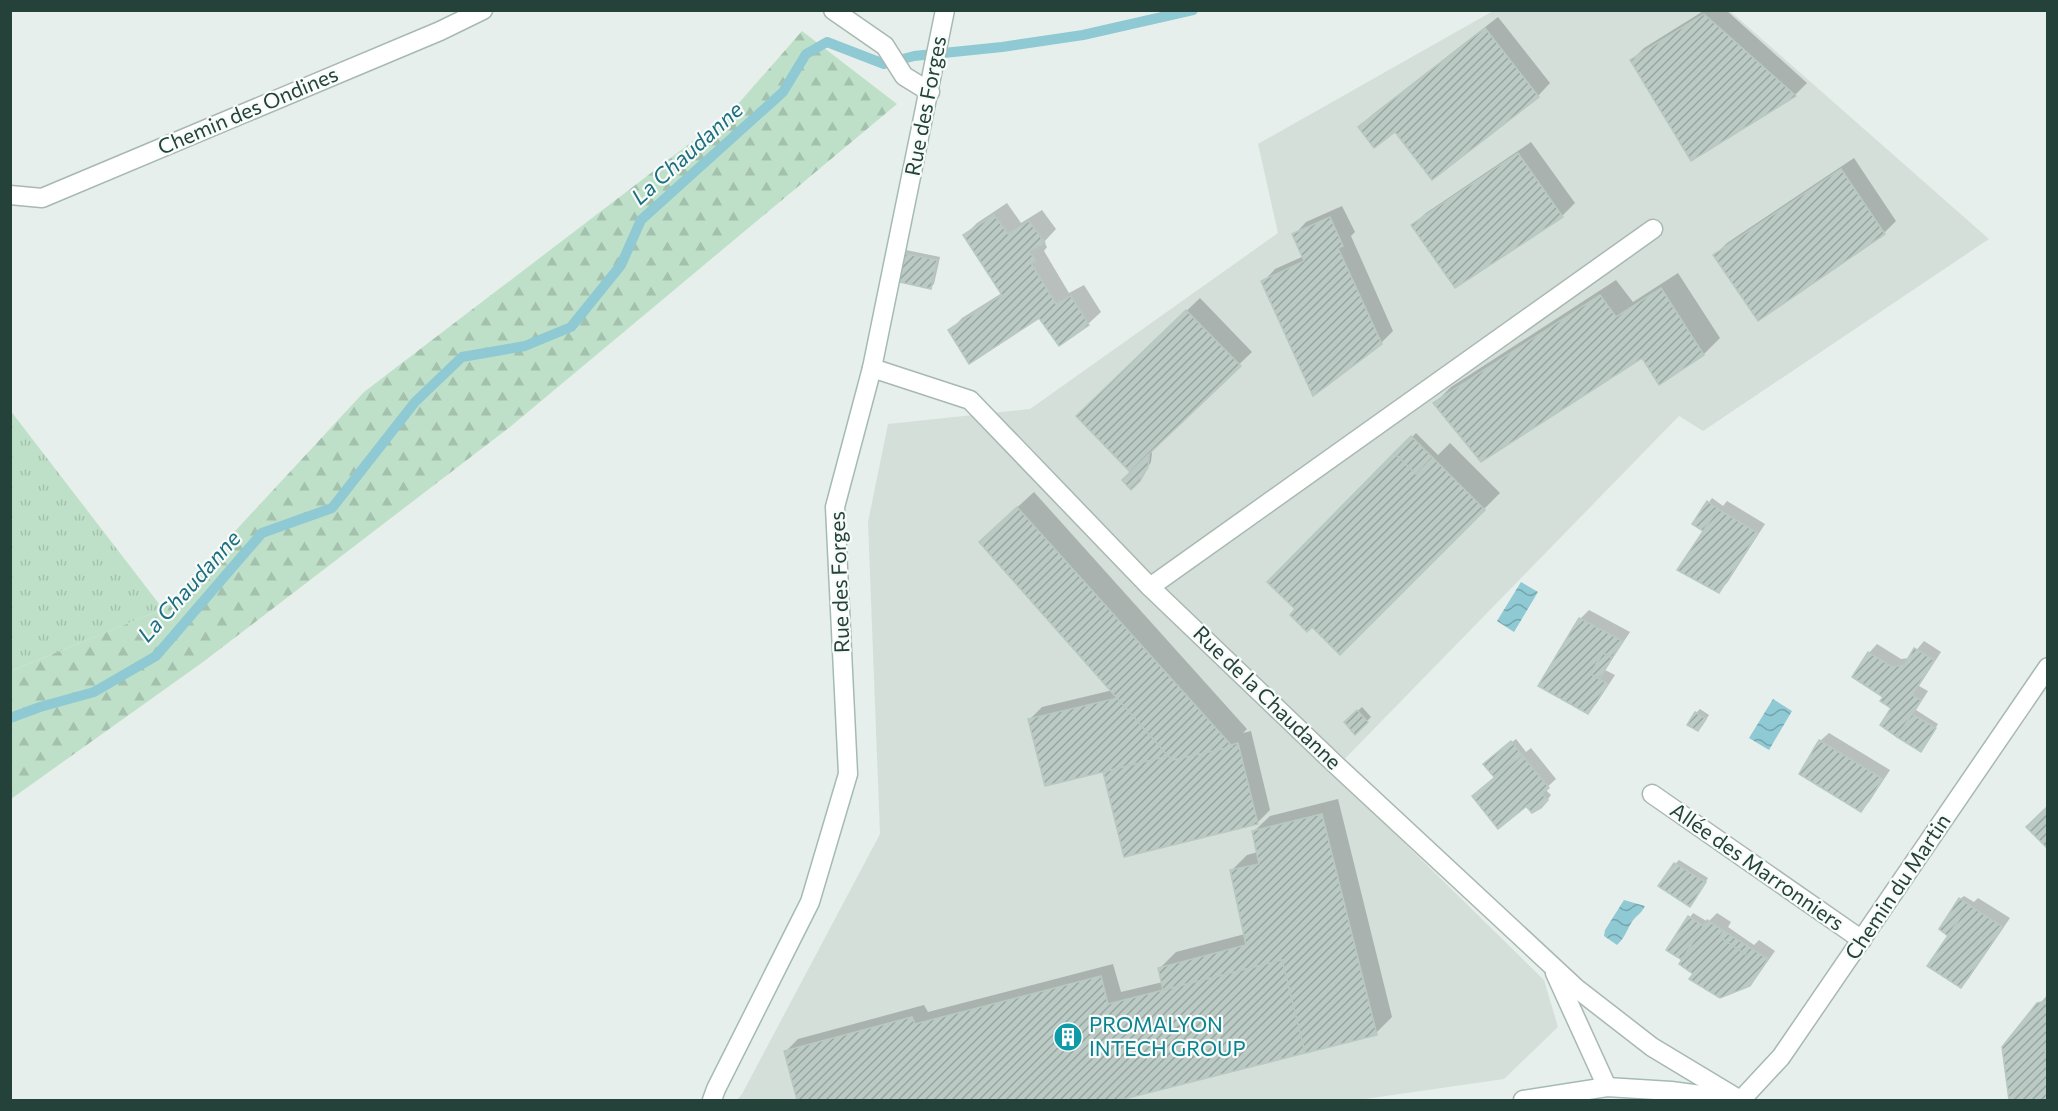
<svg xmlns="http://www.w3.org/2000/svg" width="2058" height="1111" viewBox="0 0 2058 1111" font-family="Commissioner,sans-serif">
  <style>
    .built { fill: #d4dfda }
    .grass { fill: url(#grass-tufts) }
    .forest { fill: url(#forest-firs) }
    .water { fill: url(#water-waves) }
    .shadow { fill: #0003 }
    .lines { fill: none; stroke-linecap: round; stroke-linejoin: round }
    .stream { stroke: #8ec9d4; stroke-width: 10 }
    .building { fill: url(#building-hatch); stroke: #b8c9c2; stroke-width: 1.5 }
    .street-casing { stroke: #a8b8b2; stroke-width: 21 }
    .secondary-casing { stroke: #a4bbb3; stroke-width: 21 }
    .street { stroke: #fff; stroke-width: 18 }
    .secondary { stroke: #fff; stroke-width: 18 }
    .labels { text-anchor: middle; stroke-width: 4.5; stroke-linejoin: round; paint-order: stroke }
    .street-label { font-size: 21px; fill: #24423a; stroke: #f7fbf9 }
    .culture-label { font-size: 21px; fill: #0d838f; stroke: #f7fbf9; text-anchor: start }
    .water-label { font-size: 22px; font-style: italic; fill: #1c6f80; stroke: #f7fbf9 }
  </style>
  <defs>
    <pattern id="grass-tufts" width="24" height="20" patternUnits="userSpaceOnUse" patternTransform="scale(1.5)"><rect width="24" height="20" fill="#bfe0c8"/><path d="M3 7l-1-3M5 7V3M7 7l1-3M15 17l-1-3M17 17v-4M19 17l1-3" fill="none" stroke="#a4c1ad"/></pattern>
    <pattern id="forest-firs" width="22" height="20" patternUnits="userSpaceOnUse" patternTransform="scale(1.5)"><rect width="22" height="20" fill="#bfe0c8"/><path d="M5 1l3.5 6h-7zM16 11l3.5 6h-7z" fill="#a4c1ad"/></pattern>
    <pattern id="water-waves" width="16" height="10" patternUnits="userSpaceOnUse" patternTransform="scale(1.5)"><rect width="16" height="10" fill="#8ec9d4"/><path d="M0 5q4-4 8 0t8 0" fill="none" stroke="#74a5ad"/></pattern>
    <pattern id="building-hatch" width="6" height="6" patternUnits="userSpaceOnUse" patternTransform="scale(1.5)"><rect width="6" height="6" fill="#bbcac4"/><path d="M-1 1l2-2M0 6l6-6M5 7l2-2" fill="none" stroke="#98a6a0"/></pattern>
  </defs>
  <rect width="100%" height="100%" fill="#e6efeb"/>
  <!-- built -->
  <path class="built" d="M1493,11H1730L1989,239L1703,431L1679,416L1332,772L1544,980L1558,1027L1504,1079L1358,1100H737L742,1094L880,834L868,522L888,424L1030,409L1278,233L1258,144Z"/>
  <!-- grass -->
  <path class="grass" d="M10,410L163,609L11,671H10Z"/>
  <!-- forest -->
  <path class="forest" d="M802,31L897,104L510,427L203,662L11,799V671L163,609L364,392L731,112Z"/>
  <!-- water -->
  <g class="water">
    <path d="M1521,582L1538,592L1514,632L1497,621Z"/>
    <path d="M1773,699L1792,711L1769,750L1749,738Z"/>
    <path d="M1624,900L1645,906C1642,912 1639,914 1635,918C1628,925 1627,936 1617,945L1604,936L1605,930Z"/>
  </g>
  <!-- shadow -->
  <g class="shadow">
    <path d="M1705,10H1726L1807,83L1795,95L1691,159L1632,60L1644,48Z"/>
    <path d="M1498,17L1550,83L1538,96L1396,130L1360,127L1372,115Z"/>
    <path d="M1531,142L1575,203L1562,216L1455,285L1413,225L1426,213Z"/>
    <path d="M1854,158L1896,221L1884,233L1715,255L1727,243Z"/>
    <path d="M1007,203L1021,223L1042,210L1056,229L1044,242L1047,247L1044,251L1069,293L1084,285L1101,312L1088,324L1039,316L950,331L962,318L1002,293L965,235L977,223Z"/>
    <path d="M1342,206L1355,232L1351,236L1393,331L1381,343L1263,282L1275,269L1304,256L1294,235L1306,222Z"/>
    <path d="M906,250L940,257L934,284L930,288L903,254Z"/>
    <path d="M1678,273L1720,338L1704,354L1660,382L1642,356L1435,403L1451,387L1616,280L1633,302Z"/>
    <path d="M1200,298L1252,352L1150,450L1152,453L1151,462L1141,478L1124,480L1150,455L1090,404Z"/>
    <path d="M1416,433L1438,455L1450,443L1500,493L1340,653L1269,582Z"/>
    <path d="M1034,492L1247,729L1243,733L1251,731L1270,810L1257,823L1125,855L1104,771L1030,719L1042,707L1113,690L997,526Z"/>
    <path d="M1712,498L1723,506L1727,501L1765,524L1727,583L1718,591L1705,531L1694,524Z"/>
    <path d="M1589,610L1630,632L1605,670L1615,675L1596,704L1587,712L1540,685L1580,619Z"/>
    <path d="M1924,641L1941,652L1919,686L1928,691L1916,710L1938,724L1924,746L1901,730L1897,735L1893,707L1885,696L1869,653L1877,644L1901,659L1910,658Z"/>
    <path d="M1362,707L1371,717L1355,733L1346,722Z"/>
    <path d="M1700,709L1709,715L1702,726L1696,713Z"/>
    <path d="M1829,733L1890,770L1869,802L1860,810L1820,741Z"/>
    <path d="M1516,739L1526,752L1531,748L1556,779L1545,789L1551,795L1545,803L1528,806L1474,796L1495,777L1485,764Z"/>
    <path d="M1338,799L1392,1017L1376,1033L1114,1100H798L786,1051L798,1039L924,1005L928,1012L1113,964L1121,992L1163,982L1160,968L1176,952L1245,934L1231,871L1247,855L1258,852L1253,832L1270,816Z"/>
    <path d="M1679,860L1708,878L1694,901L1675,864Z"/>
    <path d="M1964,896L1974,902L1978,898L2010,918L1969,978L1961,986L1950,936L1960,899Z"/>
    <path d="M1693,913L1708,922L1717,913L1731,922L1728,927L1754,945L1759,940L1775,951L1758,975L1750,984L1695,973L1687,955L1668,950Z"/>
    <path d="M2048,994V1100H2011L2003,1047Z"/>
  </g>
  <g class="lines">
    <!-- stream -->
    <path class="stream" d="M10,718L40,707L94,692L156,656L262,533L332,508L415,402L462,357L525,346L571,327L621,265L641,220L783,92L806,54L827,42L884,64L914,56L1002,47L1083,35L1193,10"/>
  </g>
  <!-- building -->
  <g class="building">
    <path d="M1704,14L1796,96L1691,161L1630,60Z"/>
    <path d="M1485,28L1539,97L1432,180L1395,132L1374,148L1358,127Z"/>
    <path d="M1518,153L1563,217L1455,288L1411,225Z"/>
    <path d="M1841,169L1885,234L1758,321L1713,255Z"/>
    <path d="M994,215L1008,234L1029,221L1045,243L1029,251L1036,261L1031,263L1056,304L1071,296L1089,325L1059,346L1039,318L969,364L948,330L1002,295L963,235Z"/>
    <path d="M1330,217L1343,246L1338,248L1382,344L1313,396L1261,281L1304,261L1292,234Z"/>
    <path d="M901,253L937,260L931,289L895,281Z"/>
    <path d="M1661,288L1704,355L1659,385L1642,358L1481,462L1433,403L1600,295L1616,317Z"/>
    <path d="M1186,310L1241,366L1130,472L1076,416Z"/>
    <path d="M1411,436L1433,458L1416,474L1394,453Z"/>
    <path d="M1394,453L1416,474L1433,458L1485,510L1340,655L1312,627L1307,632L1290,615L1295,609L1267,582Z"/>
    <path d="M1148,455L1149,457L1148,467L1140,481L1131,490L1122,480Z"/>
    <path d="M1707,501L1718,509L1703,531L1692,524Z"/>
    <path d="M1017,507L1231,745L1232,747L1173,760L1168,756L979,542Z"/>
    <path d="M1718,509L1758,533L1719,593L1677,570Z"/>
    <path d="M1579,618L1623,641L1612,658L1603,653L1590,674L1608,684L1588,714L1538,686Z"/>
    <path d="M1914,648L1934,660L1912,695L1921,700L1897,737L1880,725L1891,708L1880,701L1883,697L1852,677L1868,652L1892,667L1904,665Z"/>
    <path d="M1603,653L1612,658L1600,678L1590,674Z"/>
    <path d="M1117,698L1168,756L1045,786L1028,719Z"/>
    <path d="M1357,710L1368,722L1355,735L1344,722Z"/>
    <path d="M1695,712L1706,719L1698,731L1687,725Z"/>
    <path d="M1912,714L1936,728L1921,752L1897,737Z"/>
    <path d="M1819,740L1883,779L1861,812L1799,774Z"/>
    <path d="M1511,741L1522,755L1494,777L1483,764Z"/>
    <path d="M1238,743L1258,824L1124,857L1103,772L1168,756L1173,760L1232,747L1231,745Z"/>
    <path d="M1522,755L1549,788L1498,829L1472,796Z"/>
    <path d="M1542,794L1548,800L1541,808L1532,813L1526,806Z"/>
    <path d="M2048,806V849L2026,827Z"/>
    <path d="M1322,814L1377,1035L1305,1053L1282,960L1163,990L1158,968L1246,945L1230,870L1259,864L1252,831Z"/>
    <path d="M1674,863L1706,882L1690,907L1658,886Z"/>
    <path d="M1959,898L1969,905L1948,936L1939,929Z"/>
    <path d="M1969,905L2003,927L1961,988L1927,966Z"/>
    <path d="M1688,916L1704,926L1682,960L1666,950Z"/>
    <path d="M1707,920L1724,931L1720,937L1745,954L1749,947L1768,959L1750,986L1720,998L1689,979L1693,974L1679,964Z"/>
    <path d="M1724,931L1749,947L1745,954L1720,937Z"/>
    <path d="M1282,960L1305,1053L1120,1100H797L784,1051L912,1017L915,1024L1101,976L1108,1004Z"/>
    <path d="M2048,1001V1045L2043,1050L2048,1053V1100H2009L2002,1047L2037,1003Z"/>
  </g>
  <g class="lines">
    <!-- street casing -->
    <g class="street-casing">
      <g id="street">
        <path d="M833,10L885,46L904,76L930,92"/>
        <path d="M10,195L42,198L440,31L483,10"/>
        <path d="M872,368L970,400L1150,587L1335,764L1576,988L1652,1047L1740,1100"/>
        <path d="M1150,587L1653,229"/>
        <path d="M1652,794L1862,940"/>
        <path d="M1555,973L1607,1087"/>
        <path d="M1741,1100L1781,1057L2048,667"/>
      </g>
    </g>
    <!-- secondary casing -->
    <g class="secondary-casing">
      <g id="secondary">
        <path d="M712,1100L716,1089L810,902L848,774L835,507L872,368L945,10"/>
        <path d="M1523,1100L1607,1087L1671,1091L1738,1100"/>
      </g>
    </g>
    <!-- street -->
    <use href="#street" class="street"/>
    <!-- secondary -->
    <use href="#secondary" class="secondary"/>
  </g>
  <!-- icons -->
  <defs>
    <g id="building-disc" transform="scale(1.5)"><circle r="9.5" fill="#0f9aa8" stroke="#f7fbf9"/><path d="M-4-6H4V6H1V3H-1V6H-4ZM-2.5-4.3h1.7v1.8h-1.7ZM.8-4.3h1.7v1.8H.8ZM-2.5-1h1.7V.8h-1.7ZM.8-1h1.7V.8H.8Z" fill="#fff"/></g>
  </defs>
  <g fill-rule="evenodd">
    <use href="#building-disc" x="1068" y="1037"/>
  </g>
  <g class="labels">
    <!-- street labels -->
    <g class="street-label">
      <text transform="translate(926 106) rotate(-79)" y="7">Rue des Forges</text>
      <text transform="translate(248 111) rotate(-23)" y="7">Chemin des Ondines</text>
      <text transform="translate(840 582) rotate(-92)" y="7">Rue des Forges</text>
      <text transform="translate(1267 698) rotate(44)" y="7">Rue de la Chaudanne</text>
      <text transform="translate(1757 867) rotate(35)" y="7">Allée des Marronniers</text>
      <text transform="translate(1898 887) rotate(-56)" y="7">Chemin du Martin</text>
    </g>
    <!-- culture labels -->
    <g class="culture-label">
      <text x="1089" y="1032">PROMALYON<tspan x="1089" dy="24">INTECH GROUP</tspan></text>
    </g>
    <!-- water labels -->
    <g class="water-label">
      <text transform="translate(687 153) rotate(-42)" y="8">La Chaudanne</text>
      <text transform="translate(189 586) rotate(-48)" y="8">La Chaudanne</text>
    </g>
  </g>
  <!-- border -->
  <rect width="2058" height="1111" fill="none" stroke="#24423a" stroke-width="24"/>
</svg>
